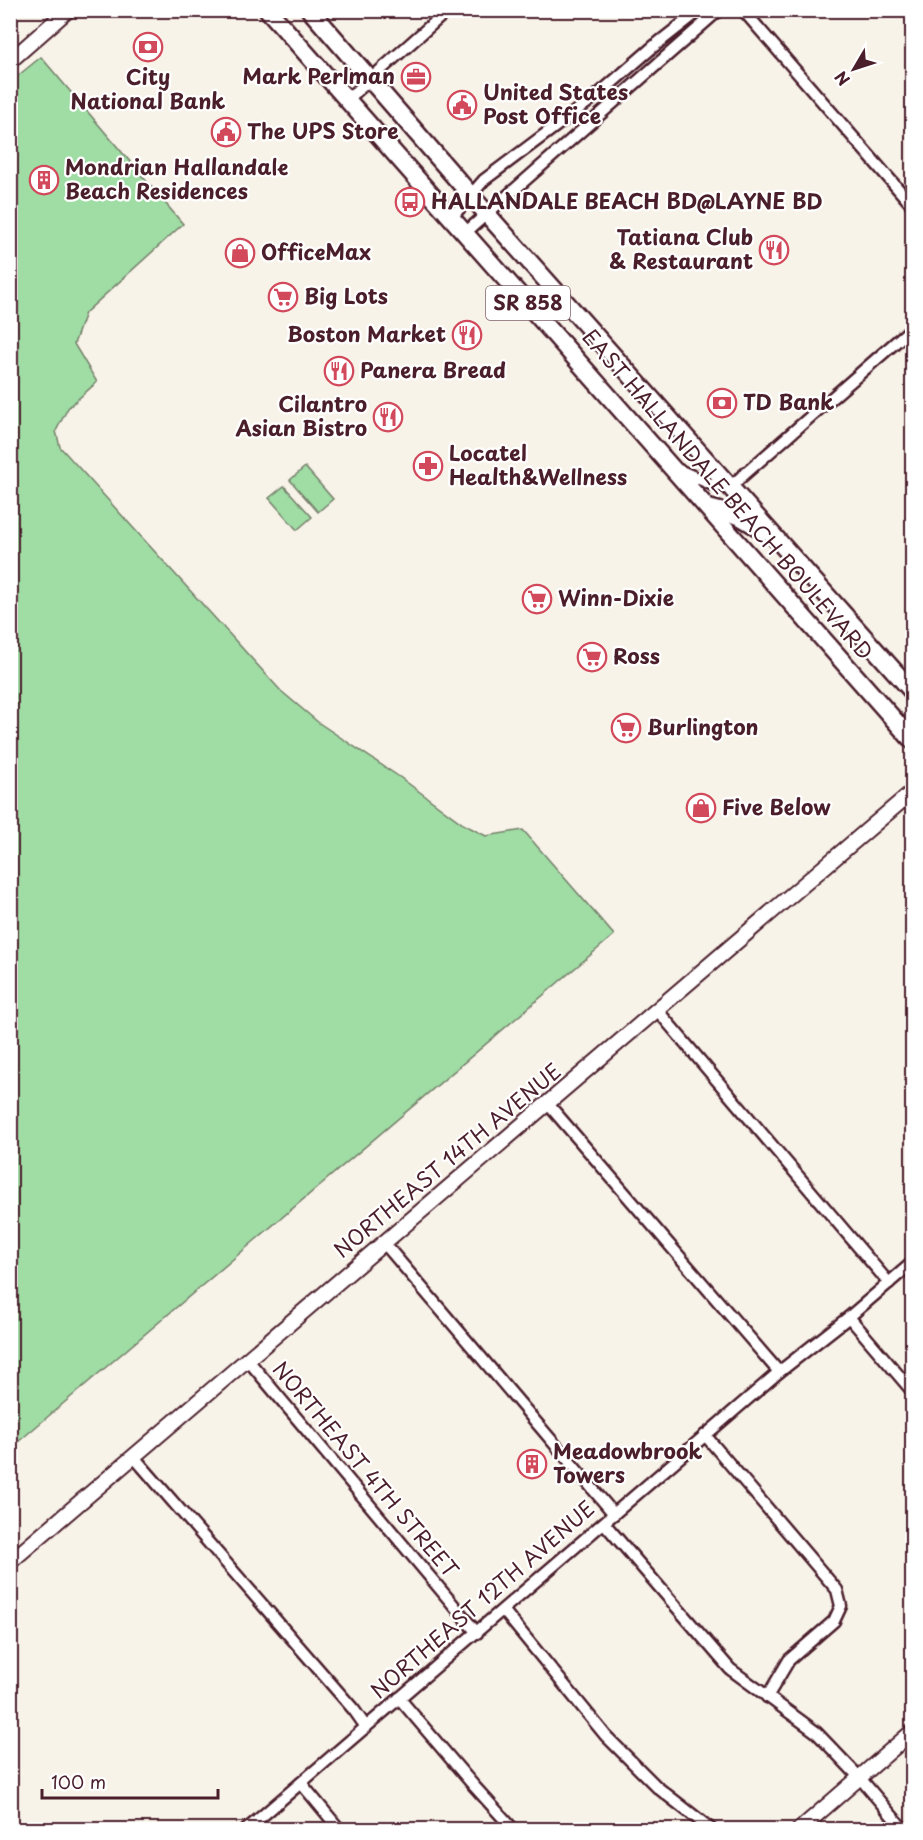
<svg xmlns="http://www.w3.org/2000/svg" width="923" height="1840" viewBox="0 0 923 1840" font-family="'Playpen Sans',sans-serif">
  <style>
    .green { fill: #9fdda5; stroke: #747e68; stroke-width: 1.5 }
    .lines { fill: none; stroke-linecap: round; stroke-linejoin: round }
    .minor-casing { stroke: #4a1f2b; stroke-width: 15 }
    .tertiary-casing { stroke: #4a1f2b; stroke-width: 18 }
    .primary-casing { stroke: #4a1f2b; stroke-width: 21 }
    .minor { stroke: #fff; stroke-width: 10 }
    .tertiary { stroke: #fff; stroke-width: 14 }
    .primary { stroke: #fff; stroke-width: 16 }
    .labels { text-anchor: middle; stroke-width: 4.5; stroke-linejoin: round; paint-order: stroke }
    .shield { fill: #fff; stroke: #80626b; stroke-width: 1.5 }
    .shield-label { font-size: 20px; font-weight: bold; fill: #4a1f2b }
    .poi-label { font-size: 21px; font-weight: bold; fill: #4a1f2b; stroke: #fff; text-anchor: start }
    .street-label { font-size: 21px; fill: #4a1f2b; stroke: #fff }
  </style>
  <rect width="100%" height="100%" fill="#f8f3e9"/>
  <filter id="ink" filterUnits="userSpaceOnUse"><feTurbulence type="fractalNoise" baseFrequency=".0167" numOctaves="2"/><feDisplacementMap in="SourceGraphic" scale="12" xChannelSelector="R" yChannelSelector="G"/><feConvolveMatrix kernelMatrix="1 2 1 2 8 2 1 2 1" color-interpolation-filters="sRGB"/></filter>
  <g filter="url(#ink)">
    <!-- green -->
    <g class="green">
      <path d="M41,57L183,224L85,313L74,344L97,382L68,408L56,431L60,447L281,691L319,723L401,778L463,824L486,836L523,830L614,935L11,1448L10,82Z"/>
      <path d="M305,467L333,499L318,512L290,480Z"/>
      <path d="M284,486L312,517L297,530L269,498Z"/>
    </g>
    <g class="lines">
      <!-- minor casing -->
      <g class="minor-casing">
        <g id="minor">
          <path d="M743,10L912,205"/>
          <path d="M347,100L448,10"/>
          <path d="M452,217L484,180L600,93L653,47L700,10"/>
          <path d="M465,233L719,10"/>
          <path d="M679,470L715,486H731L912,328"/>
          <path d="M658,1011L889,1283"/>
          <path d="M548,1104L779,1372"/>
          <path d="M384,1243L614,1514"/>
          <path d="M849,1317L912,1391"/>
          <path d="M247,1359L477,1633"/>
          <path d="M705,1435L837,1590L841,1606L834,1621L789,1660L767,1697"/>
          <path d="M134,1457L354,1710L366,1727"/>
          <path d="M604,1523L730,1669L816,1732L860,1778L904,1830"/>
          <path d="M503,1610L606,1736L657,1787L712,1830"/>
          <path d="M399,1698L474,1786L514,1830"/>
          <path d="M301,1783L340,1830"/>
          <path d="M246,1830L779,1372L849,1317L912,1263"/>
        </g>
      </g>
      <!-- tertiary casing -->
      <g class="tertiary-casing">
        <g id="tertiary">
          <path d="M10,61L68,10"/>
          <path d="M10,1562L912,792"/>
          <path d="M799,1830L912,1732"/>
        </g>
      </g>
      <!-- primary casing -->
      <g class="primary-casing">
        <g id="primary">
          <path d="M268,10L912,740"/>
          <path d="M310,10L487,214L912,691"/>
          <path d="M708,508L739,516L764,531"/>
        </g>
      </g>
      <!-- minor -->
      <use href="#minor" class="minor"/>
      <!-- tertiary -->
      <use href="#tertiary" class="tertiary"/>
      <!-- primary -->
      <use href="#primary" class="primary"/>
    </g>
  </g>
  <!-- icons -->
  <defs>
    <g id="bank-ring" transform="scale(1.5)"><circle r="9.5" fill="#fff" stroke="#d1495b" stroke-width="1.5"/><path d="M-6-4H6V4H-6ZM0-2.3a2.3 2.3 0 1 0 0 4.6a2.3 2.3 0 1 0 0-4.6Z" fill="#d1495b"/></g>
    <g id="office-ring" transform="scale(1.5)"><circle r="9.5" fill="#fff" stroke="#d1495b" stroke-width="1.5"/><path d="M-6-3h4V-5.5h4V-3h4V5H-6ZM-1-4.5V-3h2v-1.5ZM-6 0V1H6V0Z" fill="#d1495b"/></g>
    <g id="civic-ring" transform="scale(1.5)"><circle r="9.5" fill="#fff" stroke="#d1495b" stroke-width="1.5"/><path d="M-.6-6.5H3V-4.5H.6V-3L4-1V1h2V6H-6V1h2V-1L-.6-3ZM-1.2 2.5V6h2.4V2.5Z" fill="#d1495b"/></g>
    <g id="building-ring" transform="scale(1.5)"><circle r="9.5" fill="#fff" stroke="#d1495b" stroke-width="1.5"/><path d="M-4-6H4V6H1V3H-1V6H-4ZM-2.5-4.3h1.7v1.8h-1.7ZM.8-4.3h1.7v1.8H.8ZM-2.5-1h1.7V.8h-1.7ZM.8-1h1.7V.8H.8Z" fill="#d1495b"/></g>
    <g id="bus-ring" transform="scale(1.5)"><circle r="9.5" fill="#fff" stroke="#d1495b" stroke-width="1.5"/><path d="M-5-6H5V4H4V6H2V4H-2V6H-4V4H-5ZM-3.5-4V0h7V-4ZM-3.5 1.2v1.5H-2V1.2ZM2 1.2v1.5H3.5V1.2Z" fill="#d1495b"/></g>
    <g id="restaurant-ring" transform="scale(1.5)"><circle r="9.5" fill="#fff" stroke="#d1495b" stroke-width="1.5"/><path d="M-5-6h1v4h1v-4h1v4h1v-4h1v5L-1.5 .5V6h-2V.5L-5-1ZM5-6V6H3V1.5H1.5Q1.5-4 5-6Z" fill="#d1495b"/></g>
    <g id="shop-ring" transform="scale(1.5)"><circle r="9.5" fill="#fff" stroke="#d1495b" stroke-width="1.5"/><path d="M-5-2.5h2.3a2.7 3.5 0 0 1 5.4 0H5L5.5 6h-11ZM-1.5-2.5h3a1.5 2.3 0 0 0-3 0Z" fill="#d1495b"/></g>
    <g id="supermarket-ring" transform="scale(1.5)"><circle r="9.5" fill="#fff" stroke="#d1495b" stroke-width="1.5"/><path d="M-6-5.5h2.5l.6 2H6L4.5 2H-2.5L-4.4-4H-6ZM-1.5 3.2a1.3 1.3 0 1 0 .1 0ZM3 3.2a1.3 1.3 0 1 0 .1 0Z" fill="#d1495b"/></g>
    <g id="pharmacy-ring" transform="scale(1.5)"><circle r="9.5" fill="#fff" stroke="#d1495b" stroke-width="1.5"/><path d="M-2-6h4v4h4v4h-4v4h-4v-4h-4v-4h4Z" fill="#d1495b"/></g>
  </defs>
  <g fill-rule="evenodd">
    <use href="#bank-ring" x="148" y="47"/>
    <use href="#office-ring" x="416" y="77"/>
    <use href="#civic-ring" x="462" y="105"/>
    <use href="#civic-ring" x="226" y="132"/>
    <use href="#building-ring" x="44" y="180"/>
    <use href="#bus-ring" x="410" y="202"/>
    <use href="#restaurant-ring" x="774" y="250"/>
    <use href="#shop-ring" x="240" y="253"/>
    <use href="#supermarket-ring" x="283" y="297"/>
    <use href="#restaurant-ring" x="467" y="335"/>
    <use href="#restaurant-ring" x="339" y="371"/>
    <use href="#bank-ring" x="722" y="403"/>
    <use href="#restaurant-ring" x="388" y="417"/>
    <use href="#pharmacy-ring" x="428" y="466"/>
    <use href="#supermarket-ring" x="537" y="599"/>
    <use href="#supermarket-ring" x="592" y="657"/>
    <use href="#supermarket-ring" x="626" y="728"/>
    <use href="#shop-ring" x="701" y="808"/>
    <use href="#building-ring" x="532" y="1464"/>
  </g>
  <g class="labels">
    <!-- shield labels -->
    <rect class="shield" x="486" y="286" width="84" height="34" rx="4.5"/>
    <g class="shield-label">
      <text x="528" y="310">SR 858</text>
    </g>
    <!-- poi labels -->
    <g class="poi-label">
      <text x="395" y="84" text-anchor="end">Mark Perlman</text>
      <text x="148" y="85" text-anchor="middle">City<tspan x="148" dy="24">National Bank</tspan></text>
      <text x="483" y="100">United States<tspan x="483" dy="24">Post Office</tspan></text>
      <text x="247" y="139">The UPS Store</text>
      <text x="65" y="175">Mondrian Hallandale<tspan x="65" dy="24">Beach Residences</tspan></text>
      <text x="431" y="209">HALLANDALE BEACH BD@LAYNE BD</text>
      <text x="753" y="245" text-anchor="end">Tatiana Club<tspan x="753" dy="24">&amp; Restaurant</tspan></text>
      <text x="261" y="260">OfficeMax</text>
      <text x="304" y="304">Big Lots</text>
      <text x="446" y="342" text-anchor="end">Boston Market</text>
      <text x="360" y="378">Panera Bread</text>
      <text x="743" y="410">TD Bank</text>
      <text x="367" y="412" text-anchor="end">Cilantro<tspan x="367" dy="24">Asian Bistro</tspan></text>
      <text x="449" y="461">Locatel<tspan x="449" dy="24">Health&amp;Wellness</tspan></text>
      <text x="558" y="606">Winn-Dixie</text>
      <text x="613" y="664">Ross</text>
      <text x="647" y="735">Burlington</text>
      <text x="722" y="815">Five Below</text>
      <text x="553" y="1459">Meadowbrook<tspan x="553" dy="24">Towers</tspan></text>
    </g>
    <!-- street labels -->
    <g class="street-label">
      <text transform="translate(727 495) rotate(49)" y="7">EAST HALLANDALE BEACH BOULEVARD</text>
      <text transform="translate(448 1161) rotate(-40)" y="7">NORTHEAST 14TH AVENUE</text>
      <text transform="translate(365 1470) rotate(50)" y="7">NORTHEAST 4TH STREET</text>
      <text transform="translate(483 1600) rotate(-41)" y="7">NORTHEAST 12TH AVENUE</text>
    </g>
  </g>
  <!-- margin -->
  <rect width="923" height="1840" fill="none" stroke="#fff" stroke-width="36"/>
  <rect x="18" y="18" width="887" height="1804" fill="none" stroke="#4a1f2b" stroke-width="2" filter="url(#ink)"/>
  <!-- north arrow -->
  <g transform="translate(854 69) rotate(231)" stroke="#ffffff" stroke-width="4.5" paint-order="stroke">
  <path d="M0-4.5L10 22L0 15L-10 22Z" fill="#4a1f2b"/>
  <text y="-9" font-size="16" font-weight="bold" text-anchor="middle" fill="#4a1f2b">N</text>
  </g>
  <!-- scale -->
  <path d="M42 1789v9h176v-9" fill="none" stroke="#4a1f2b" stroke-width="3"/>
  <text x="51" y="1789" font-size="18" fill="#4a1f2b" stroke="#ffffff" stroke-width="4.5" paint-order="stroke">100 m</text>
</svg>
